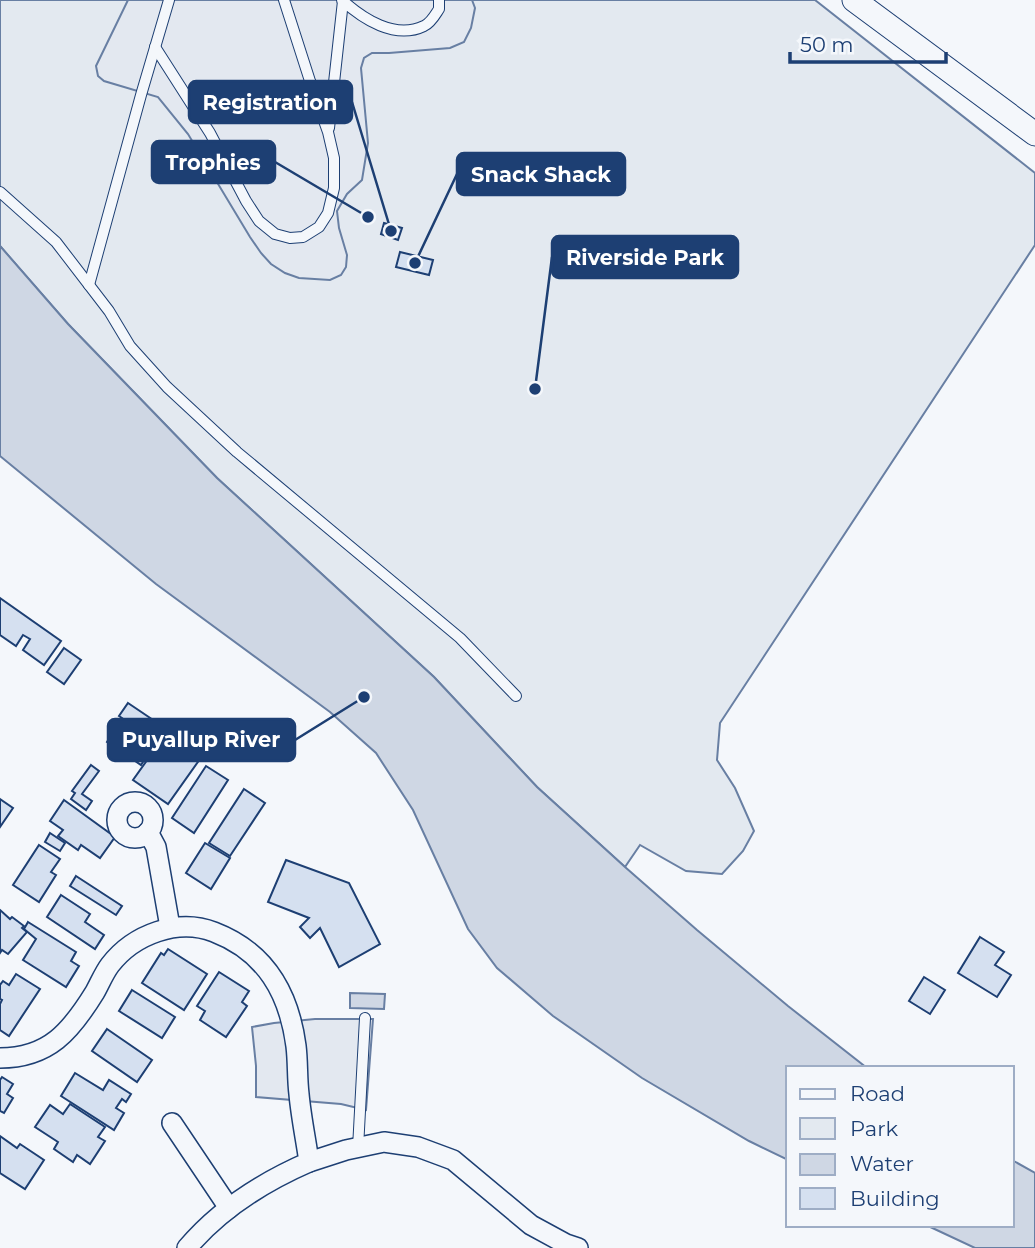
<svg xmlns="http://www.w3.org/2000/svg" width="1035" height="1248" viewBox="0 0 1035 1248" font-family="Montserrat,sans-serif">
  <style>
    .green { fill: #e3e9f0; stroke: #687fa3; stroke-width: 2 }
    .parking { fill: #e3e8f0; stroke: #687fa3; stroke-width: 2 }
    .water { fill: #cfd7e4; stroke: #687fa3; stroke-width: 2 }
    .building { fill: #d5e0f0; stroke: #1d3f73; stroke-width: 2 }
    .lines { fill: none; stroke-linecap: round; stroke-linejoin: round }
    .service-casing { stroke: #1d3f73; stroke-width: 12 }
    .minor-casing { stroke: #1d3f73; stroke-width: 22 }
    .tertiary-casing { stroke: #1d3f73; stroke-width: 25 }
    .service { stroke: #f4f7fb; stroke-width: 10 }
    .minor { stroke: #f4f7fb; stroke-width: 19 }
    .tertiary { stroke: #f4f7fb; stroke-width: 23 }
    .leader { fill: none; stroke: #1d3f73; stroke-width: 2.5 }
    .callout-dot { fill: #1d3f73; stroke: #f4f7fb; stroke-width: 2.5 }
    .callout { fill: #1d3f73; stroke: #1d3f73; stroke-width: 2.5 }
    .callout-label { font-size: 21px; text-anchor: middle; font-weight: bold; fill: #fff }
  </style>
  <rect width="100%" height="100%" fill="#f4f7fb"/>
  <!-- green -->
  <path class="green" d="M0,0H815L1035,173V245L720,723L717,760L735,788L754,831L743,851L722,874L686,871L640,845L625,867L537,787L434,677L217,478L68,324L0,246Z"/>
  <!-- parking -->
  <g class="parking">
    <path d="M128,0H472L475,8L471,28L464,42L450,48L389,53H372L364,58L361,68L368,143L362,180L347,194L337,211L339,228L347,255L346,267L341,275L330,280L299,278L285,273L271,264L261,253L250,237L188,134L158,97L104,81L98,76L96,66Z"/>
    <path d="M315,1019H373L366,1110L341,1104L256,1097V1066L252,1027L274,1023Z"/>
  </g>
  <!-- water -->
  <g class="water">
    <path d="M0,246L68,324L217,478L434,677L537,787L625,867L697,930L788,1006L867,1068H788V1160L749,1141L642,1078L553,1016L497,968L468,929L413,810L376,753L330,712L156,584L0,456Z"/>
    <path d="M350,993L385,994L384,1009L350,1008Z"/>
    <path d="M1012,1160L1035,1173V1248H975L926,1225H1012Z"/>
  </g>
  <!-- building -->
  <g class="building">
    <path d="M384,223L402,228L398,240L381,234Z"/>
    <path d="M400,252L433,260L429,275L396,267Z"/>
    <path d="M0,598L61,641L44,665L23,650L30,639L23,635L16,646L0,635Z"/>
    <path d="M64,648L81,660L64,684L47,672Z"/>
    <path d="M128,703L165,728L141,765L107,742L122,718L119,716Z"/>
    <path d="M165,735L200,759L168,804L133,780Z"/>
    <path d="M91,765L99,771L82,794L92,801L86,810L71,799L75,793L72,791Z"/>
    <path d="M206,766L228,780L194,833L172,818Z"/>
    <path d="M244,789L265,803L230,856L209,843Z"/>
    <path d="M0,799L13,808L0,827Z"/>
    <path d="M64,800L115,837L100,858L81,845L78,850L58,836L63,830L50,821Z"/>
    <path d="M50,833L65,843L60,851L45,842Z"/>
    <path d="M205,843L230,858L211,889L186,873Z"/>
    <path d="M39,845L60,859L51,872L56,875L39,902L13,885Z"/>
    <path d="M286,860L349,883L380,944L339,967L320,928L310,938L300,927L309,918L268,902Z"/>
    <path d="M76,876L122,906L116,915L70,886Z"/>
    <path d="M61,895L90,914L85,922L104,935L95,949L47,917Z"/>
    <path d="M0,910L10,919L12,917L24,926L22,928L27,932L8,954L2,950L0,953Z"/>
    <path d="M28,922L76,952L71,961L79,966L66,987L23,960L36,939L24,929Z"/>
    <path d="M980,937L1004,952L995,965L1011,975L997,997L958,973Z"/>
    <path d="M168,949L207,974L184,1010L142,983L161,953L164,955Z"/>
    <path d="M219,972L249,991L242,1002L247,1006L226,1037L200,1020L205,1011L197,1006Z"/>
    <path d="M16,974L40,989L9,1036L0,1030V1004L2,1000L0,999V985L3,981L9,985Z"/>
    <path d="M924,977L945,990L930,1014L909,1001Z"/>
    <path d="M132,990L175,1017L162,1038L119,1011Z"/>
    <path d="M107,1029L152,1060L137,1082L92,1051Z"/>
    <path d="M75,1073L103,1090L109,1080L131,1094L126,1102L122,1099L116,1108L124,1113L114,1130L61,1096Z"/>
    <path d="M2,1077L13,1084L7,1094L13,1098L4,1113L0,1111V1080Z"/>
    <path d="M70,1104L105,1127L98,1137L105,1141L90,1164L77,1155L73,1162L54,1149L58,1142L35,1127L50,1105L63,1114Z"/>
    <path d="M0,1136L17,1148L20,1144L44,1160L25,1189L0,1173Z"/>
  </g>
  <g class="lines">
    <!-- service casing -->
    <g class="service-casing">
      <g id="service">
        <path d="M342,0C363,19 395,40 424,26C431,23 435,15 439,9V0"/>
        <path d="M155,47L210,133L246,201L259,221L275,234L290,238L303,237L319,227L328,213L334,188V158L328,132L310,81L284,0"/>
        <path d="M329,128L343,1"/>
        <path d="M0,192L56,242L109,311L130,346L167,387L237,452L460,638L516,696"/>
        <path d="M89,285L141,95L169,0"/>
        <path d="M358,1148L365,1018"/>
      </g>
    </g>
    <!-- minor casing -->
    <g class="minor-casing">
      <g id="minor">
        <circle cx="135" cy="820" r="18"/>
        <path d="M148,832L156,847L170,927"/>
        <path d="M0,1058C49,1058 71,1031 95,992C100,983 104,973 110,965C134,934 178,918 214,932C266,952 289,993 296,1046C298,1062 297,1078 299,1094C301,1117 306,1140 309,1162C263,1182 220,1209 187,1248"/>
        <path d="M172,1123L229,1208"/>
        <path d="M309,1162L346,1150L384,1142L418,1147L453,1160L531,1225L566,1244L578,1248"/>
      </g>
    </g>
    <!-- tertiary casing -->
    <g class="tertiary-casing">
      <path id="tertiary" d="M854,0L1035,134"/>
    </g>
    <!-- service -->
    <use href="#service" class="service"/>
    <!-- minor -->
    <use href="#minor" class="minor"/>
    <!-- tertiary -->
    <use href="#tertiary" class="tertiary"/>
  </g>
  <!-- callouts -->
  <path class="leader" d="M391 231L352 102M368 217L275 162M415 263L457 174M535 389L552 257M364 697L295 740"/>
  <g class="callout-dot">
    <circle cx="391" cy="231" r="7"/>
    <circle cx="368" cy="217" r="7"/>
    <circle cx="415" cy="263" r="7"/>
    <circle cx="535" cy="389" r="7"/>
    <circle cx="364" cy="697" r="7"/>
  </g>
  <g class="callout">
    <rect x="189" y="81" width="163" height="42" rx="7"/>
    <rect x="152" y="141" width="123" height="42" rx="7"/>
    <rect x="457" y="153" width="168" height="42" rx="7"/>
    <rect x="552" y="236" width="186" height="42" rx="7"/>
    <rect x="108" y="719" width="187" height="42" rx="7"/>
  </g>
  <g class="callout-label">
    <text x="270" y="110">Registration</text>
    <text x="213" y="170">Trophies</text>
    <text x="541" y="182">Snack Shack</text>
    <text x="645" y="265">Riverside Park</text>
    <text x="201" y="747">Puyallup River</text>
  </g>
  <!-- legend -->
  <rect x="786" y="1066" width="228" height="161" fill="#f4f7fb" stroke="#9eadc5" stroke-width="2"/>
  <rect x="800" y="1089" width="35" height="10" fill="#f4f7fb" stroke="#9eadc5" stroke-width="2"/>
  <text x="850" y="1101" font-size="21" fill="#1d3f73">Road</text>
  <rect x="800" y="1118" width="35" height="21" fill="#e3e9f0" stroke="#9eadc5" stroke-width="2"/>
  <text x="850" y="1136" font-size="21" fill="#1d3f73">Park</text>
  <rect x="800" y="1154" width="35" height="21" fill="#cfd7e4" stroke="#9eadc5" stroke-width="2"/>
  <text x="850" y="1171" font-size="21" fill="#1d3f73">Water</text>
  <rect x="800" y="1188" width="35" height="21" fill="#d5e0f0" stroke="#9eadc5" stroke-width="2"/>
  <text x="850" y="1206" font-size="21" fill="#1d3f73">Building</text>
  <!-- scale -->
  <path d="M790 52v10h156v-10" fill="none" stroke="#1d3f73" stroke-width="3.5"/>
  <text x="800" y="52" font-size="21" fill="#1d3f73" stroke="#f4f7fb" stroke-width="5" paint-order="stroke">50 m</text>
</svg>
